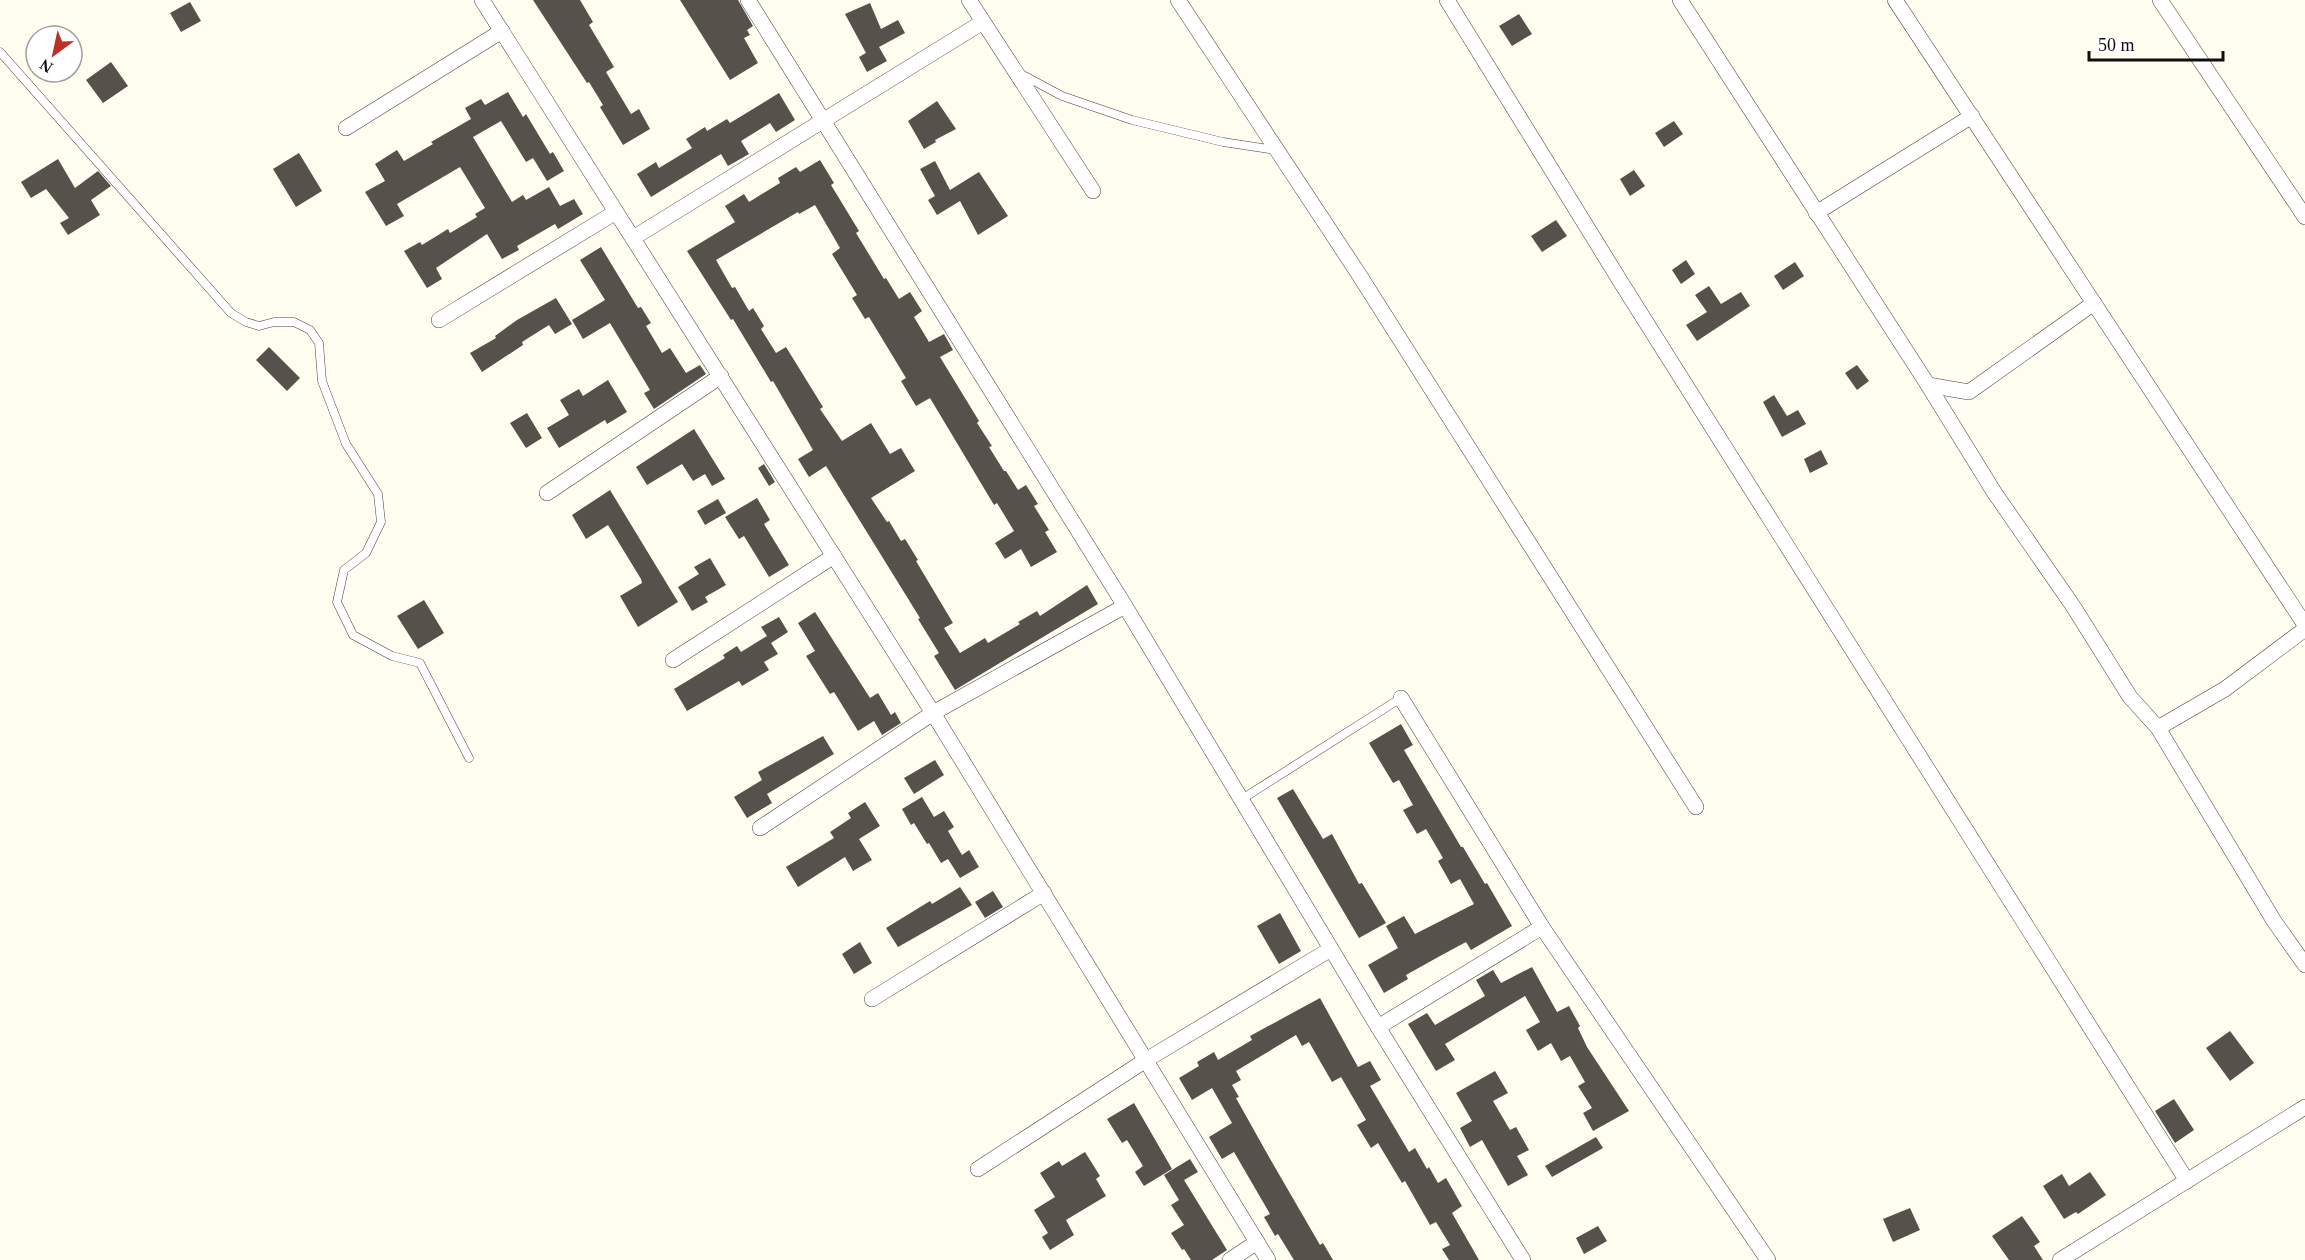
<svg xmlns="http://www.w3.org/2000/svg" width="2305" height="1260" viewBox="0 0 2305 1260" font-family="'Times New Roman',serif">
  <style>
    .building { fill: #57514b }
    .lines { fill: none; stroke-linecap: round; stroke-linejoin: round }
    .lane-casing { stroke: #414141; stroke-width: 9 }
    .street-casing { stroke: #414141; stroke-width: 16 }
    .lane { stroke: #fff; stroke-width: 8 }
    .street { stroke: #fff; stroke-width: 15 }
  </style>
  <rect width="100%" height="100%" fill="#fffdf0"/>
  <!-- building -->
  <g class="building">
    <path d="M533,0H580L593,22L589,25L614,67L606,72L631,114L639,109L650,129L623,145L600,107L603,105L589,82L587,83Z"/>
    <path d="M680,0H738L753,26L747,30L750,35L744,38L758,63L730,80Z"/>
    <path d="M190,2L201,21L181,32L170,13Z"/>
    <path d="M870,3L881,29L898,20L905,33L879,47L887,61L867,72L859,57L866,53L845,14Z"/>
    <path d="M1519,14L1532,34L1512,46L1499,26Z"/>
    <path d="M111,62L128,86L103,103L86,80Z"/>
    <path d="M508,92L523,117L526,114L550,154L553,152L564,171L547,181L533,158L526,162L501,121L473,137L512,202L523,195L526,200L549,187L560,206L574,199L583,214L558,229L555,224L517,246L519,250L502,259L487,234L436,268L442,279L427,288L404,251L420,242L422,245L448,229L450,233L477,217L475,214L485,208L460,167L397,204L404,216L386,226L365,192L385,181L375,164L397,150L404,161L433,144L431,142L471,119L465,108L481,99L485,105Z"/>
    <path d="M779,93L795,120L776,132L770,123L741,141L749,154L728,166L721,154L651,197L637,174L656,162L659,168L692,148L686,139L705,127L707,131L727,119L730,123Z"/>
    <path d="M937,101L956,129L935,140L936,142L924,149L908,121Z"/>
    <path d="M1674,121L1683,134L1664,147L1655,133Z"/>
    <path d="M299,153L322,191L296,207L273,169Z"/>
    <path d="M58,159L75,188L98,171L111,186L91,200L100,215L68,235L60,223L69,218L46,189L31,198L21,182Z"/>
    <path d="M820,160L834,183L831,185L859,231L856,233L884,279L886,278L899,299L910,292L922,311L914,317L929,342L944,334L953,350L940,357L979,421L977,423L992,446L989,447L1004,471H1006L1018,490L1026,485L1038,504L1034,506L1049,530L1045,532L1057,552L1031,567L1021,549L1005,559L995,543L1014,531L997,503L994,505L930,398L916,406L901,381L906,378L869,317L865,319L852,298L857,295L832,254L840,248L815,205L799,214L798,212L716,260L732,288L735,287L749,311L753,308L764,326L761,329L776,353L786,347L823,407L820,409L842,441L871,423L890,454L901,448L915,471L871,498L887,522L889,521L901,541L905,539L918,560L916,561L953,623L944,628L960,653L985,638L988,643L1020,624L1018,622L1037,611L1040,616L1087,585L1098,604L955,690L934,656L939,653L918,619L920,618L826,466L809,477L798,459L813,450L773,381L771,382L733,319L731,320L687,251L735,222L725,206L744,194L749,202L780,183L778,178L796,167L800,172Z"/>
    <path d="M935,161L950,190L979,172L1008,216L978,235L960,201L937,215L928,200L935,196L920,169Z"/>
    <path d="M1634,170L1645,186L1630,196L1620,179Z"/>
    <path d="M1556,220L1567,236L1542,252L1531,236Z"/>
    <path d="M601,247L638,308L641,307L651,323L646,326L662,353L670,348L686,373L700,365L706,374L654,409L644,393L650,390L610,323L583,339L572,320L605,300L580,260Z"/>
    <path d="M1686,260L1695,274L1681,284L1672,270Z"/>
    <path d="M1795,262L1804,276L1783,290L1774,276Z"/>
    <path d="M1709,286L1721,304L1741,292L1750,306L1697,341L1686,325L1707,312L1695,295Z"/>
    <path d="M556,298L572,324L555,334L549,325L522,342L523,345L482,372L470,353L496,338L495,336L517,320Z"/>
    <path d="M269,347L300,378L287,391L256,360Z"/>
    <path d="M1857,365L1869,381L1857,390L1845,373Z"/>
    <path d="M608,380L627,412L607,424L605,420L559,448L547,428L569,415L560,400L579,389L583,396Z"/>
    <path d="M1774,395L1787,416L1798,410L1806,424L1782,437L1763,402Z"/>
    <path d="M527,413L542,438L526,448L510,423Z"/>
    <path d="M694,429L725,479L712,486L705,474L693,481L682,464L647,485L636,467Z"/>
    <path d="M1821,450L1828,464L1810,473L1804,459Z"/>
    <path d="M764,464L775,482L769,486L758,468Z"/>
    <path d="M610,490L678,602L638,627L620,596L642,583L641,579L608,525L586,539L572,515Z"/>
    <path d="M757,498L770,520L764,524L789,565L769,577L744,536L739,539L725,517Z"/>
    <path d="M718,499L726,513L705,525L697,511Z"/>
    <path d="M710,558L726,585L705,597L708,602L692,611L678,587L699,574L694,567Z"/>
    <path d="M424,600L444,633L418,649L397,616Z"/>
    <path d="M815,612L870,698L878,693L891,715L895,712L901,723L882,735L874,721L858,731L834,692L830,694L806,656L815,651L798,623Z"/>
    <path d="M779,617L788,632L771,643L778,654L764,662L769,670L742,686L739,681L687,711L674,689L725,658L723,655L737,646L741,652L767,636L761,627Z"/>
    <path d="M1401,724L1413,745L1404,750L1461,847H1463L1485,884L1487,883L1512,926L1471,950L1466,942L1440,956L1406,975L1408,979L1384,993L1368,965L1398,948L1386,926L1404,916L1415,934L1474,904L1460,879L1451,884L1438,861L1443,858L1426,829L1417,834L1403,810L1413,805L1399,780L1393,783L1369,743Z"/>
    <path d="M823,736L834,754L767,794L772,803L747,818L734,797L762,780L758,772Z"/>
    <path d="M935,760L944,775L914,794L904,778Z"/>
    <path d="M1293,789L1323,839L1332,834L1359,884L1362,883L1386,923L1359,938L1277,798Z"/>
    <path d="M922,797L934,817L944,811L954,827L948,831L962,855L969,850L979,867L960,878L948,859L941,863L929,843L927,844L914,823L911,825L902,809Z"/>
    <path d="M865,802L880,826L859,839L872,860L853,871L845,857L798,887L786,867L834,838L830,832L851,818L848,813Z"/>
    <path d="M960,887L972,905L898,947L886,928L930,901L932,904Z"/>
    <path d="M993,891L1003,907L985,918L975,902Z"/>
    <path d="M1280,913L1301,951L1279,964L1257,926Z"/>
    <path d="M860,942L872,963L854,974L842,954Z"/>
    <path d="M1532,967L1557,1012L1569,1006L1580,1026L1578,1028L1587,1047L1629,1111L1593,1131L1583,1113L1592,1108L1578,1086L1585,1082L1570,1056L1561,1061L1551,1043L1538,1051L1526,1030L1540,1022L1525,996L1445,1044L1455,1060L1436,1071L1408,1024L1427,1013L1435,1025L1485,996L1476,980L1493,970L1501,983Z"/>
    <path d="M1320,998L1358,1067L1370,1061L1381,1080L1370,1086L1409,1152L1415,1148L1427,1169L1429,1167L1438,1183L1446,1178L1462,1206L1452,1213L1479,1260H1449L1442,1249L1450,1245L1436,1222L1430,1225L1405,1181L1402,1183L1378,1143L1371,1148L1357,1125L1366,1120L1341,1077L1332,1082L1309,1042L1302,1046L1296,1035L1236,1071L1241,1080L1232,1085L1239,1097L1236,1098L1269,1157L1320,1245L1323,1243L1333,1260H1294L1278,1234L1275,1236L1264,1217L1270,1214L1234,1152L1222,1159L1209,1137L1232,1123L1212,1088L1192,1100L1179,1078L1199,1066L1197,1062L1214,1052L1218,1060L1252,1040L1250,1036Z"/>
    <path d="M2230,1031L2254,1063L2230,1081L2206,1048Z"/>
    <path d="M1495,1071L1508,1093L1493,1101L1510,1130L1516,1127L1529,1150L1517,1156L1528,1175L1508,1186L1482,1140L1470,1147L1460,1128L1472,1121L1456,1093Z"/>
    <path d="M2174,1099L2194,1130L2175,1143L2155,1111Z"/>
    <path d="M1134,1103L1172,1169L1144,1186L1135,1172L1143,1166L1127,1140L1122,1143L1107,1119Z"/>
    <path d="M1596,1137L1603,1148L1552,1177L1545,1166Z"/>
    <path d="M1085,1152L1100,1176L1096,1179L1106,1196L1066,1220L1074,1235L1050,1250L1042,1237L1048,1233L1034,1210L1055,1197L1040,1173L1059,1161L1062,1166Z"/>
    <path d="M1190,1159L1198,1172L1184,1180L1227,1250L1212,1260H1191L1184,1249L1182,1250L1171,1233L1184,1225L1171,1205L1179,1200L1164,1175Z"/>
    <path d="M2090,1172L2106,1195L2078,1214L2076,1212L2064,1219L2043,1186L2062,1174L2069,1186Z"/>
    <path d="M1910,1208L1920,1230L1893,1242L1883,1219Z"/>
    <path d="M2022,1216L2040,1242L2034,1246L2043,1260H2009L1992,1236Z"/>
    <path d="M1598,1226L1607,1241L1584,1254L1576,1238Z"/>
  </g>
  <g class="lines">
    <!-- lane casing -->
    <g class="lane-casing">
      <g id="lane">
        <path d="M0,52L231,313L246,322L259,326L274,322H294L310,330L319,343L322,381L346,444L378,494L381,522L366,553L344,570L337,602L353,635L392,656L420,663L469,758"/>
        <path d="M1021,74L1062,96L1132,120L1223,142L1275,150"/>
        <path d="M1242,799L1401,698"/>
      </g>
    </g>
    <!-- street casing -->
    <g class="street-casing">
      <g id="street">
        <path d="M482,0L933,713L1268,1260"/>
        <path d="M748,0L1125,606L1378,1027L1523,1260"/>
        <path d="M969,0L1093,191"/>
        <path d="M1178,0L1358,273L1696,807"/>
        <path d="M1447,0L1622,284L2187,1181"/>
        <path d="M1680,0L1928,385L1969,392L2094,303"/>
        <path d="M1895,0L2305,625"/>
        <path d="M2160,0L2305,217"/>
        <path d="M346,128L502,31"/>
        <path d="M1816,213L1972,116"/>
        <path d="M633,238L983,22"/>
        <path d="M439,320L616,212"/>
        <path d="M1928,385L1994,492L2073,606L2130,697L2158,728L2274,921L2305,965"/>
        <path d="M547,493L721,376"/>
        <path d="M673,660L834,556"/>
        <path d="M1401,698L1542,927L1768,1260"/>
        <path d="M2158,728L2225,689L2305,629"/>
        <path d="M760,828L933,713L1125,606"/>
        <path d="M872,999L1044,893"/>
        <path d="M1378,1027L1542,927"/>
        <path d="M978,1169L1146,1060L1331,949"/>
        <path d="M1230,1260L1257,1242"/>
        <path d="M2060,1260L2305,1107"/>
      </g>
    </g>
    <!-- lane -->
    <use href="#lane" class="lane"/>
    <!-- street -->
    <use href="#street" class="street"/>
  </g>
  <!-- north arrow -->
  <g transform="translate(54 54) rotate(213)"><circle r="28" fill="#ffffff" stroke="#9f9f9f" stroke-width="1.5"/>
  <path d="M0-4.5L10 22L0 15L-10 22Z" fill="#bd3028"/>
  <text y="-9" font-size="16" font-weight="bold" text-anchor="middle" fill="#0e0e0e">N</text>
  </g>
  <!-- scale -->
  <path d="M2089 51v9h134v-9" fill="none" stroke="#0e0e0e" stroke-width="3"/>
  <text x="2098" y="51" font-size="18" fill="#0e0e0e" stroke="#ffffff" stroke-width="4.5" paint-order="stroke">50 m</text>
</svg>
